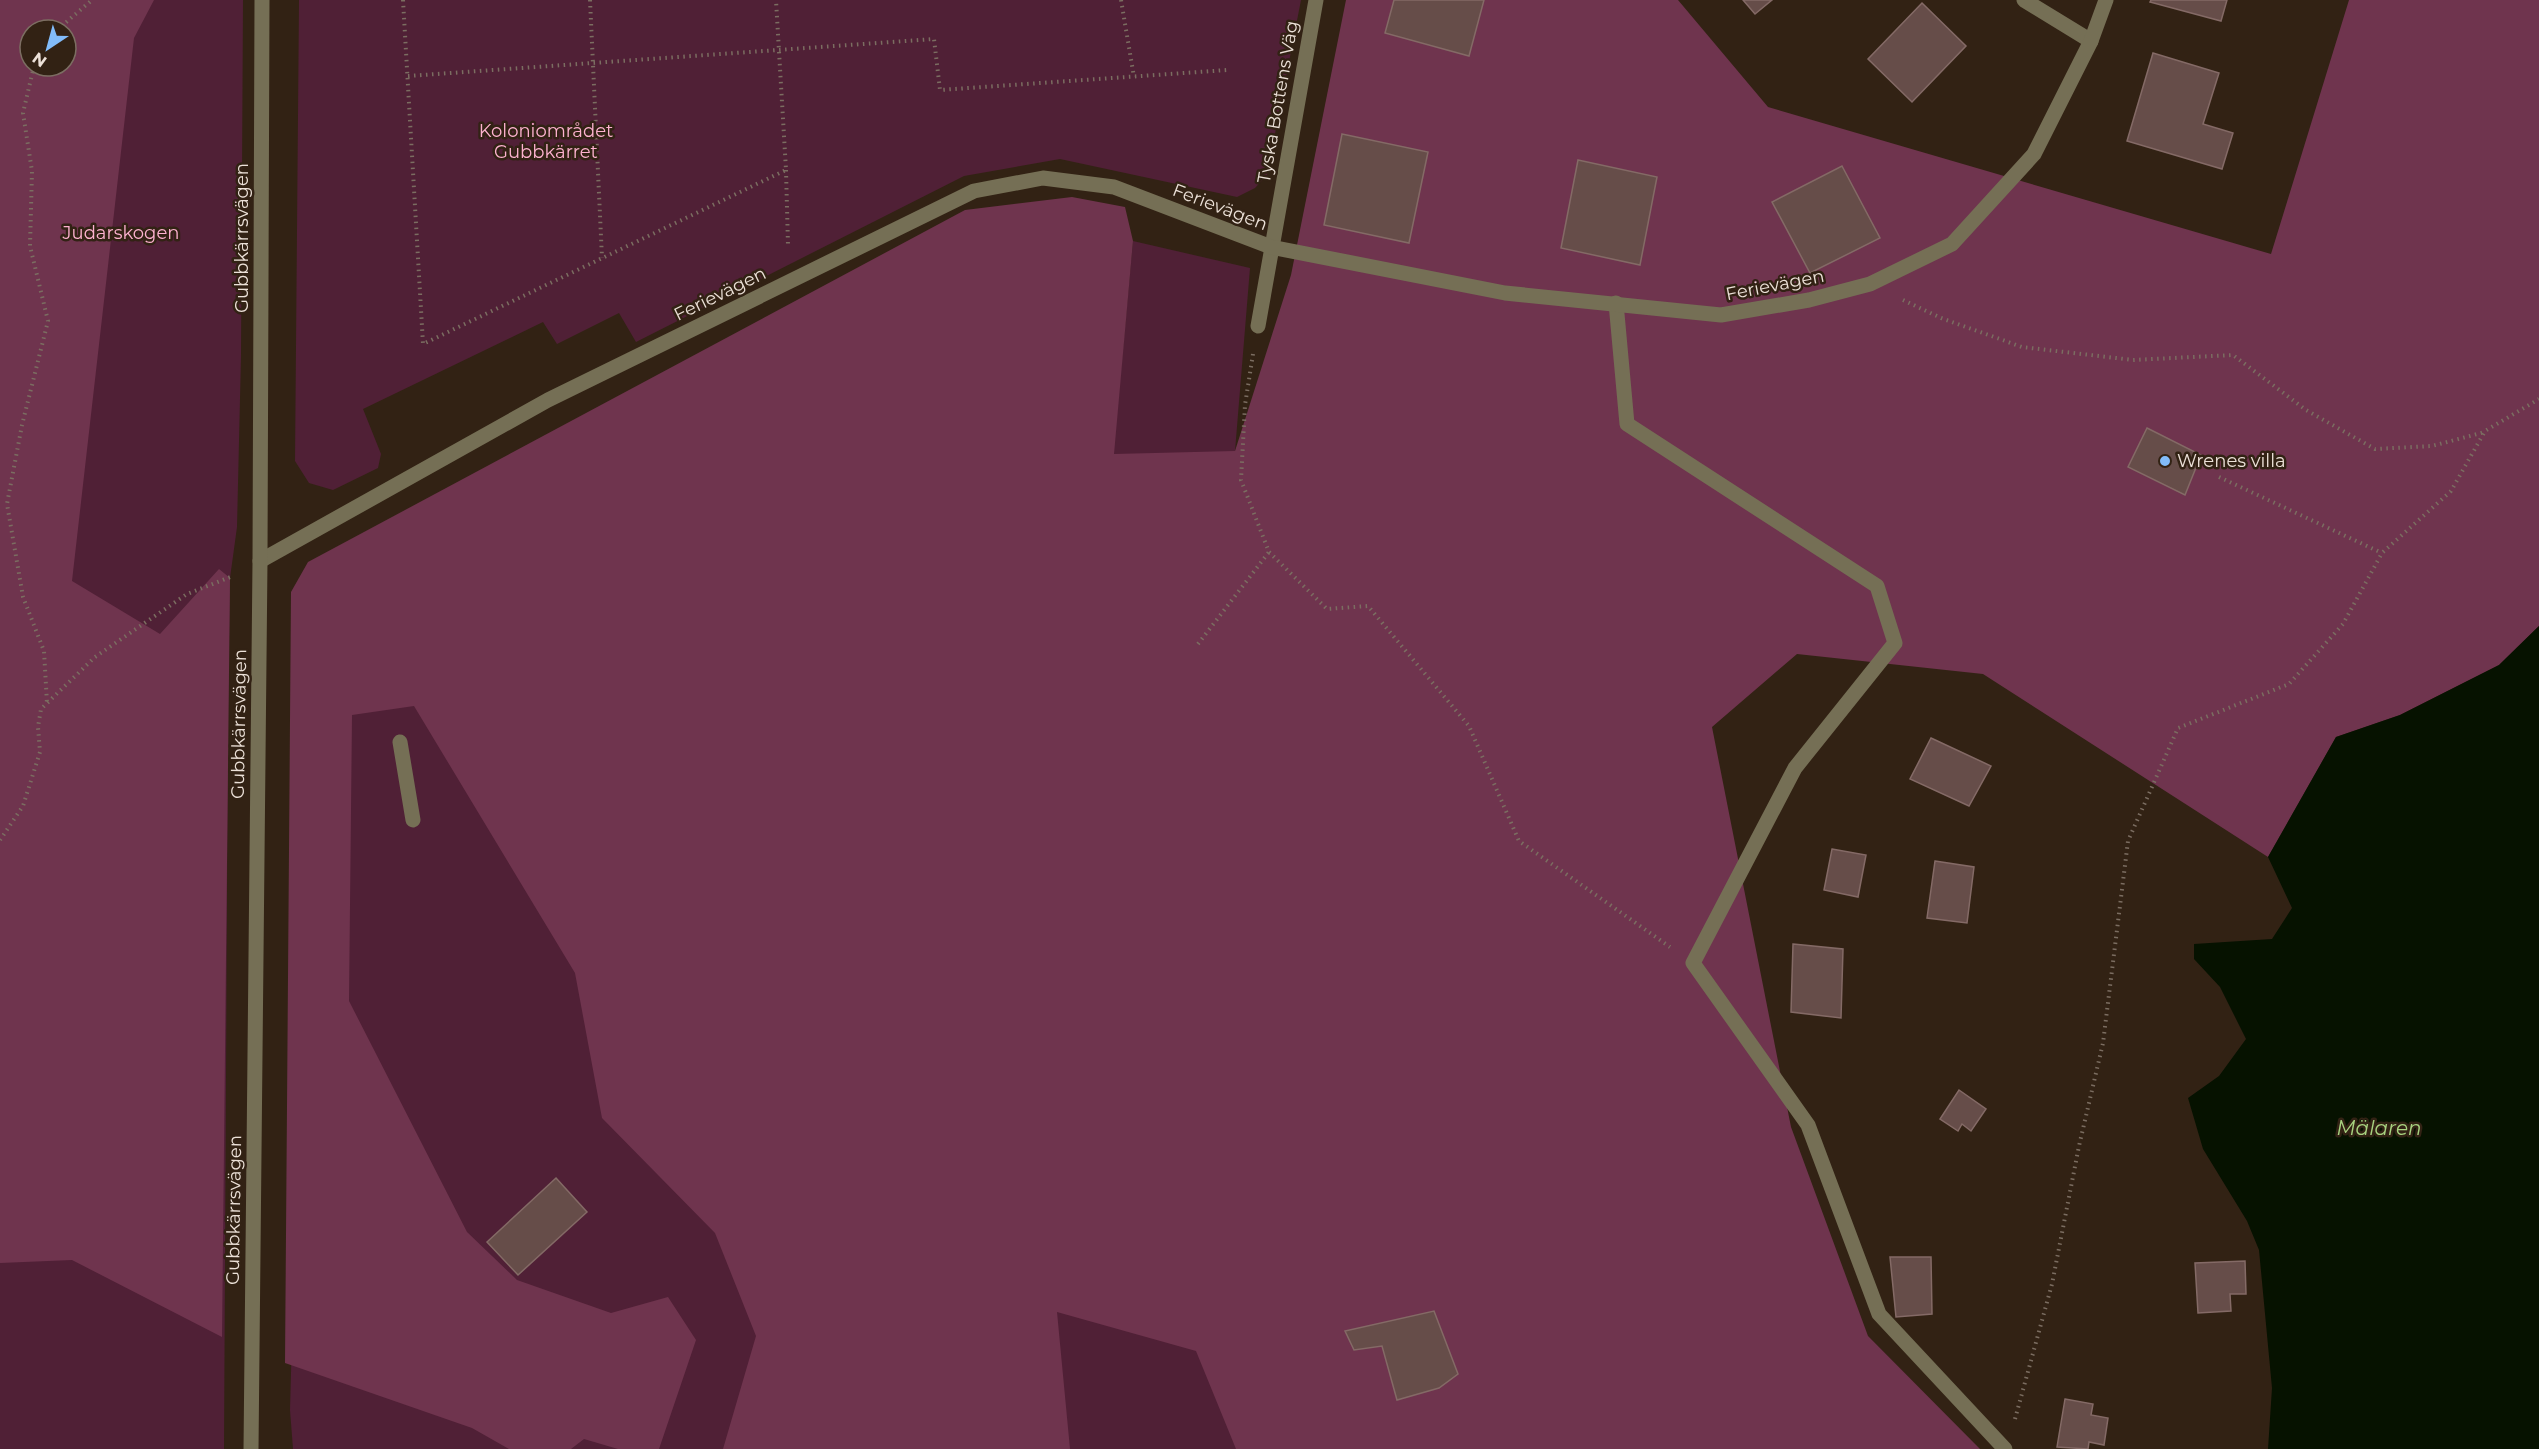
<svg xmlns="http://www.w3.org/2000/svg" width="2539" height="1449" viewBox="0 0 2539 1449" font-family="Montserrat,sans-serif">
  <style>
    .green { fill: #502036; fill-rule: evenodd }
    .forest { fill: #6f344e; fill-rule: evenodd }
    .water { fill: #061200 }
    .building { fill: #664d49; stroke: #846a66; stroke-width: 1.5 }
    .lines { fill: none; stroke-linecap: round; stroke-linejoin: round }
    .path { stroke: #7b6d61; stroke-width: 4; stroke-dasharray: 1.5 4.5; stroke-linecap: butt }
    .minor { stroke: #756f55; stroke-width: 15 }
    .poi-dot { fill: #82bcfa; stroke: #322214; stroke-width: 2 }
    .labels { text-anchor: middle; stroke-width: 5; stroke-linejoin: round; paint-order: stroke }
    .street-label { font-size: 18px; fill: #ece1d8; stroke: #322214 }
    .park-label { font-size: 18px; fill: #feb2d0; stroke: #322214 }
    .poi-label { font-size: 18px; fill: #ece1d8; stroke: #322214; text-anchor: start }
    .water-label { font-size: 20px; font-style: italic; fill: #a8d380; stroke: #322214 }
  </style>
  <rect width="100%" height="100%" fill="#322214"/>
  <!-- green -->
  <g class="green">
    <path d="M0,0H243L241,356L237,527L230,578L228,709L224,1449H0ZM30,30H66V66H30Z"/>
    <path d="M299,0H1301L1267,175L1255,188L1237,197L1060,159L964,176L636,342L619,313L557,344L543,322L363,409L381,454L378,468L333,490L309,483L295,461Z"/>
    <path d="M1133,241L1250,268L1235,451L1325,1449H293L290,1410L294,1262L298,621L1113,454Z"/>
  </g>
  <!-- forest -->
  <g class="forest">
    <path d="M0,0H154L134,38L72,581L160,634L219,569L230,578L222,1337L72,1260L0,1263ZM30,30H66V66H30Z"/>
    <path d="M1346,0H1678L1768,107L2271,254L2349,0H2539V626L2499,665L2400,715L2336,737L2268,857L1983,674L1797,654L1712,727L1791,1127L1868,1336L1980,1449H1236L1196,1351L1057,1312L1070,1449H723L756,1336L715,1233L602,1118L575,973L414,706L352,715L349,1001L467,1232L517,1280L611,1313L668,1297L696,1340L659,1449H618L584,1439L571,1449H509L472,1428L285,1363L291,592L308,562L965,210L1072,197L1125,207L1133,241L1114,454L1235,451L1291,275Z"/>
  </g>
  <!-- water -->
  <path class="water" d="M2539,626V1449H2268L2272,1388L2259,1250L2247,1221L2203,1149L2188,1098L2219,1076L2246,1039L2220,987L2194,959V944L2272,939L2292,908L2268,857L2336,737L2400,715L2499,665Z"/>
  <!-- building -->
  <g class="building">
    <path d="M1394,0H1484L1469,56L1385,33Z"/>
    <path d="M1743,0H1772L1755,14Z"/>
    <path d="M2151,0H2227L2221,21L2150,2Z"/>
    <path d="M1922,3L1966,46L1912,102L1868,59Z"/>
    <path d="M2153,53L2219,73L2203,124L2233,133L2222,169L2127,141Z"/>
    <path d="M1342,134L1428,152L1409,243L1324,225Z"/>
    <path d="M1578,160L1657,177L1640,265L1561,248Z"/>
    <path d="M1842,166L1880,238L1810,273L1772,202Z"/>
    <path d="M2147,428L2201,455L2185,495L2128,467Z"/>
    <path d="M1931,738L1991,766L1969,806L1910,779Z"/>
    <path d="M1832,849L1866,855L1858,897L1824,890Z"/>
    <path d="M1935,861L1974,867L1967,923L1927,918Z"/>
    <path d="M1793,944L1843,949L1841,1018L1791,1012Z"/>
    <path d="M1959,1090L1986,1109L1971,1131L1962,1124L1958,1131L1940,1119Z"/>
    <path d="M556,1178L587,1212L518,1275L487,1242Z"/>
    <path d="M1890,1257H1931L1932,1314L1896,1317Z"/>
    <path d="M2245,1261L2246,1294H2230L2231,1311L2198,1313L2195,1263Z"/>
    <path d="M1434,1311L1458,1374L1439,1388L1397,1400L1382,1346L1354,1350L1345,1331Z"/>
    <path d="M2065,1399L2093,1404L2091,1415L2108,1418L2104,1445L2089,1442L2088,1449L2057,1447Z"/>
  </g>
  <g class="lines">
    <!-- path -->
    <g class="path">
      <path d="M403,0L423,344L786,170L776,0"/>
      <path d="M590,0L602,258"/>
      <path d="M1121,0L1134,77"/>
      <path d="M57,30L92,0"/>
      <path d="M34,66L23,113L32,171L30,246L48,321L22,425L7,504L23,597L44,651L47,703"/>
      <path d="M408,76L934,39L940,90L1227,70"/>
      <path d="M786,170L788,245"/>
      <path d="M1903,300L1941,318L2022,347L2133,360L2233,355L2306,410L2375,449L2432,446L2485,432"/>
      <path d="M1253,354L1245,405L1241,480L1269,552L1327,609L1368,606L1469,726L1519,841L1670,947"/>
      <path d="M2219,477L2382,553"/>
      <path d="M1198,644L1269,552"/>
      <path d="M0,840L23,806L40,752L38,727L41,709L95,657L187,594L233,576"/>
      <path d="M2015,1419L2052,1284L2079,1146L2103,1043L2128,841L2178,728L2289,684L2343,624L2382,553L2451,491L2485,431L2539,399"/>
    </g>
    <!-- minor -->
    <g class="minor">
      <path d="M2024,0L2091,41"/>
      <path d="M1616,303L1627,424L1877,586L1895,643L1795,768L1693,963L1808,1125L1879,1314L2005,1449"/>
      <path d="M1258,326L1316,0"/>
      <path d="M260,561L548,400L974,191L1043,178L1114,187L1271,247L1505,293L1721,315L1809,300L1870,284L1952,244L2034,154L2091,41L2106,0"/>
      <path d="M400,742L413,820"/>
      <path d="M251,1449L260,561L262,0"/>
    </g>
  </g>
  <!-- markers -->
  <circle class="poi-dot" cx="2165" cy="461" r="6"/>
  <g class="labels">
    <!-- street labels -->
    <g class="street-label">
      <text transform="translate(1278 102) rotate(-80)" y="6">Tyska Bottens Väg</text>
      <text transform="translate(1220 207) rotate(21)" y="6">Ferievägen</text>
      <text transform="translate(242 238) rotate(-90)" y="6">Gubbkärrsvägen</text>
      <text transform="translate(1775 285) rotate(-11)" y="6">Ferievägen</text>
      <text transform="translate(720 294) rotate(-26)" y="6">Ferievägen</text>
      <text transform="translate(239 724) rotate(-89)" y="6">Gubbkärrsvägen</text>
      <text transform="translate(234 1210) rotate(-89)" y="6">Gubbkärrsvägen</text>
    </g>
    <!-- park labels -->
    <g class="park-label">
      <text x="546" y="137">Koloniområdet<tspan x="546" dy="21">Gubbkärret</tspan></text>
      <text x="121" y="239">Judarskogen</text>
    </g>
    <!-- poi labels -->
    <g class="poi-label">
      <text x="2177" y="467">Wrenes villa</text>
    </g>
    <!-- water labels -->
    <g class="water-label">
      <text x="2379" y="1135">Mälaren</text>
    </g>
  </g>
  <!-- north arrow -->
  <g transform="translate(48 48) rotate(216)"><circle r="28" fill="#322214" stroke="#7c6e62" stroke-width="1.5"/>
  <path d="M0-4.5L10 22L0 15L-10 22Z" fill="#82bcfa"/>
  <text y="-9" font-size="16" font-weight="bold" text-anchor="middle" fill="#ece1d8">N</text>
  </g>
</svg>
